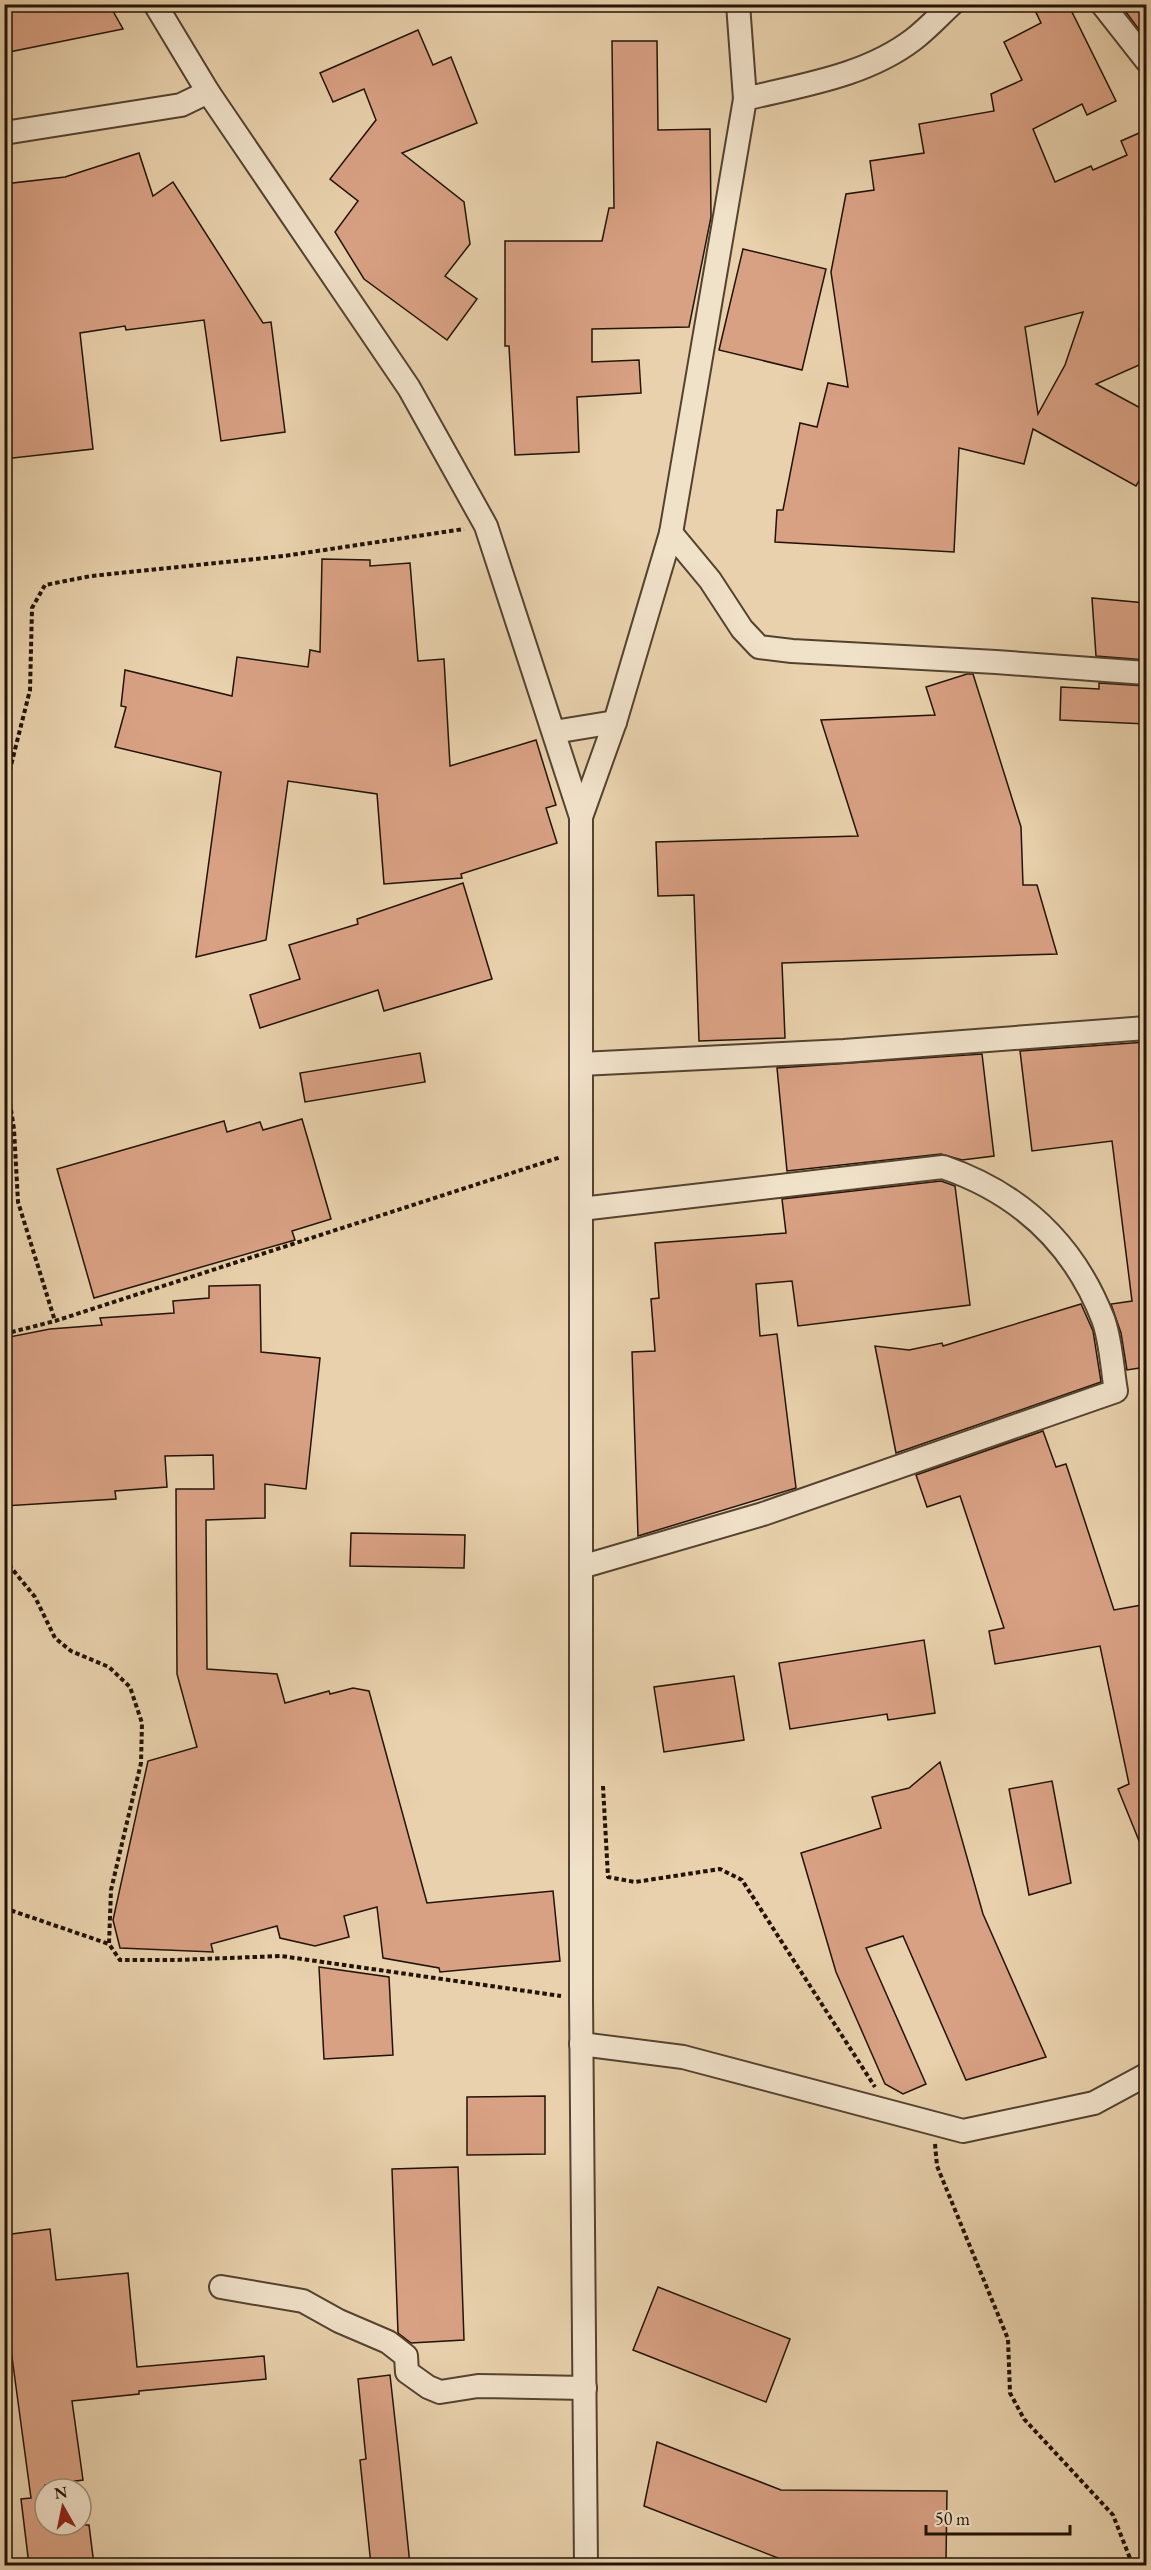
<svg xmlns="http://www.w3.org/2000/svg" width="1151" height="2570" viewBox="0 0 1151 2570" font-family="'EB Garamond',serif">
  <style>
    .building { fill: #d9a184; stroke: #221306; stroke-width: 1.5; fill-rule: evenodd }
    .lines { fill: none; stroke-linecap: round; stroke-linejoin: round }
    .minor-casing { stroke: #544230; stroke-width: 26 }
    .path { stroke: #221306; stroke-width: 4; stroke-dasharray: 4.5 3; stroke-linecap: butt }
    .minor { stroke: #f0e1c9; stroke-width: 22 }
  </style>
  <rect width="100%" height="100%" fill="#e8d1ac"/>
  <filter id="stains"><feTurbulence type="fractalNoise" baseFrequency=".00333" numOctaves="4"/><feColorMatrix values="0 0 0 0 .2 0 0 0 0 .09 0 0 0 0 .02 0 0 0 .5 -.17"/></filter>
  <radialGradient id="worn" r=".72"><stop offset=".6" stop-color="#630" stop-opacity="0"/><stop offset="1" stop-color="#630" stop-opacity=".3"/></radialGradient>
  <!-- building -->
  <g class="building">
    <path d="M4,4H109L123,29L4,53Z"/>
    <path d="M1032,4H1068L1116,101L1087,115L1082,104L1033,129L1055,182L1091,166L1093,170L1127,155L1121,141L1146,130V362L1096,384L1146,411V468L1136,486L1033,429L1024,464L959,448L954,552L775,542L777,510H783L800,423L817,427L828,383L848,387L831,272L846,194L874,190L870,161L924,153L919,124L994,111L991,94L1022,80L1004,42L1041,23ZM1083,312L1065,365L1038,414L1025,327Z"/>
    <path d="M1120,4H1146V39Z"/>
    <path d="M418,30L433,65L451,57L477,123L402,153L464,202L470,244L445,276L477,299L447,340L364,279L335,232L358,201L330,179L376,120L364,89L333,102L320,73Z"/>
    <path d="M612,41H657L658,130L710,129L711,217L689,327L592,329V362L639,360L641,393L577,397L579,452L515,455L509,346H505V241H602L609,208H614Z"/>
    <path d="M139,153L153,196L173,182L263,323L271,322L285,432L221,441L204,320L126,330L125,326L80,333L93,449L4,459V184L65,177Z"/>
    <path d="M743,249L826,269L802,370L719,350Z"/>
    <path d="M322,559L370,560V566L410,563L418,661L444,659L450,766L536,740L556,805L546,808L557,843L461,874L462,878L384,884L377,794L288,781L266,940L196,957L221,772L115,747L126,707L121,706L125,670L232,696L237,657L308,667L310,650L320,652Z"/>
    <path d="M1092,598L1146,603V660L1096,656Z"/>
    <path d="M967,674H973L1021,827L1023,885H1037L1057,954L782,963L785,1038L699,1041L694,895L658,896L656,842L858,836L821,720L935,715L926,687Z"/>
    <path d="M1099,683L1146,686V724L1060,720L1061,687L1099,689Z"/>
    <path d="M463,883L492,979L384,1011L378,990L260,1028L250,995L300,979L289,945L358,924L357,919Z"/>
    <path d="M1146,1042V1367L1127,1370L1121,1333L1111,1304L1132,1301L1112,1141L1032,1151L1020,1051Z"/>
    <path d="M420,1053L425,1082L305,1102L300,1073Z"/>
    <path d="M982,1054L994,1156L962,1160L941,1154L787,1171L777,1068Z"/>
    <path d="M302,1119L331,1219L292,1231L295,1240L94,1298L57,1169L224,1121L227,1132L260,1122L263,1130Z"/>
    <path d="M941,1181L955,1186L970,1305L798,1326L792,1281L756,1284L760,1336L777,1334L796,1488L638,1536L632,1352L655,1351L651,1299L659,1298L655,1243L786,1233L782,1199Z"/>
    <path d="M260,1285L261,1352L320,1358L306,1489L265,1484V1518L206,1520L207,1669L277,1674L285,1703L329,1691L330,1694L353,1688L369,1691L427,1903L553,1891L560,1961L440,1972L439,1968L383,1958L377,1907L344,1916L349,1937L315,1946L280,1938L277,1926L211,1944L213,1952L120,1948L113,1920L148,1761L197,1747L177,1674L176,1489H214L213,1455L165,1456L167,1487L115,1491L116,1499L4,1506V1338L50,1329L102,1325L100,1318L174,1313L173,1301L209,1298V1286Z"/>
    <path d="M1081,1304L1093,1331L1101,1382L896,1453L875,1346L909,1350L942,1343L943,1346Z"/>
    <path d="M1043,1431L1056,1467L1066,1464L1114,1610L1142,1605V1609L1146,1608V1858L1118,1789L1129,1784L1100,1646L995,1664L989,1631L1004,1628L960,1496L927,1507L916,1475Z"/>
    <path d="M351,1533L465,1535L464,1568L350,1566Z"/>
    <path d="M924,1640L935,1713L888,1720L887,1714L790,1729L779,1663Z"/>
    <path d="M734,1676L744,1740L664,1752L654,1687Z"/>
    <path d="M940,1762L983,1914L1046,2057L966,2080L903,1936L866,1948L926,2084L903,2094L885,2084L836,1972L801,1853L881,1828L872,1797L909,1788Z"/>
    <path d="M1052,1781L1071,1883L1029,1895L1009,1789Z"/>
    <path d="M319,1967L389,1977L393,2055L324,2059Z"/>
    <path d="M545,2096V2154L467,2155V2097Z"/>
    <path d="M458,2167L464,2340L411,2343L398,2333L392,2169Z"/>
    <path d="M50,2229L56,2280L128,2273L137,2367L264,2356L266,2379L139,2391V2394L72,2401L83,2480L45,2485V2525H89L94,2565H29L21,2499L31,2498L4,2298V2235Z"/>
    <path d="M658,2287L790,2339L766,2402L633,2350Z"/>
    <path d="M390,2375L399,2456L410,2565H371L360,2460L366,2459L358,2379Z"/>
    <path d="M657,2442L781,2490L947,2491L946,2562L939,2565H791V2563L644,2506Z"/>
  </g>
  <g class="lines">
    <!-- minor casing -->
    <g class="minor-casing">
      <g id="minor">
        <path d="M155,4L208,92L409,388L486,526L581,817V1999L586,2566"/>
        <path d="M738,4L745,99"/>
        <path d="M1102,4L1146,60"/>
        <path d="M4,133L181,105L208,92"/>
        <path d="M671,533L710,580L742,629L759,647L792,651L996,662L1146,673"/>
        <path d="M554,732L615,722"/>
        <path d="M581,817L615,722L671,533L745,99C802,85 866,76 914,39C927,29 939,16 952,4"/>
        <path d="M581,1064L844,1051L1146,1028"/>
        <path d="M581,1567L763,1514L1116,1391C1112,1368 1111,1340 1103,1319C1073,1242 1019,1193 943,1167L581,1209"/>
        <path d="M581,2044L683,2057L963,2131L1094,2103L1146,2075"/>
        <path d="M221,2287L303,2301L339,2321L388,2342L406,2356L407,2372L428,2387L440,2392L478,2386L585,2388"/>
      </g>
    </g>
    <!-- path -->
    <g class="path">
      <path d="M4,793L30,690L32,608L45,585L91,576L284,556L464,529"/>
      <path d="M4,1065L14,1129L18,1202L55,1321"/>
      <path d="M4,1334L55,1321L561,1157"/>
      <path d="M4,1559L35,1597L55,1638L71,1651L109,1667L130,1687L142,1723L141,1763L111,1890L109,1944L120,1960H176L281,1956L561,1996"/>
      <path d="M603,1786L608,1877L635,1882L720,1869L742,1880L875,2087"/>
      <path d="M4,1908L109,1944"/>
      <path d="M935,2144L937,2166L1008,2339L1010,2393L1024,2419L1113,2515L1133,2566"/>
    </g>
    <!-- minor -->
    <use href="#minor" class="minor"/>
  </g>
  <!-- margin -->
  <rect width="1151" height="2570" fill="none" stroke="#e8d1ac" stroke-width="24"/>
  <rect x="6" y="6" width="1139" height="2558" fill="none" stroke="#221306" stroke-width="3"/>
  <rect x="12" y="12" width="1127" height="2546" fill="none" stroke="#221306" stroke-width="1.5"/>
  <!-- north arrow -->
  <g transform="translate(63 2507) rotate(351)"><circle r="28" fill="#f0e1c9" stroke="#9e8f7b" stroke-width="1.5"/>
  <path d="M0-4.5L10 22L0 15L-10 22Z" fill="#8f2418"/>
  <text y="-9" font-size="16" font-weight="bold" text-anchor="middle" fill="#221306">N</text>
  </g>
  <!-- scale -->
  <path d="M926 2525v9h144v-9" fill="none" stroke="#221306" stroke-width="3"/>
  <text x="935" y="2525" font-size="18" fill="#221306" stroke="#f0e1c9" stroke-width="4.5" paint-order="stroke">50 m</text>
  <rect width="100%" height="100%" filter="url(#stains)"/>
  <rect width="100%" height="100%" fill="url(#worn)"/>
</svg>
